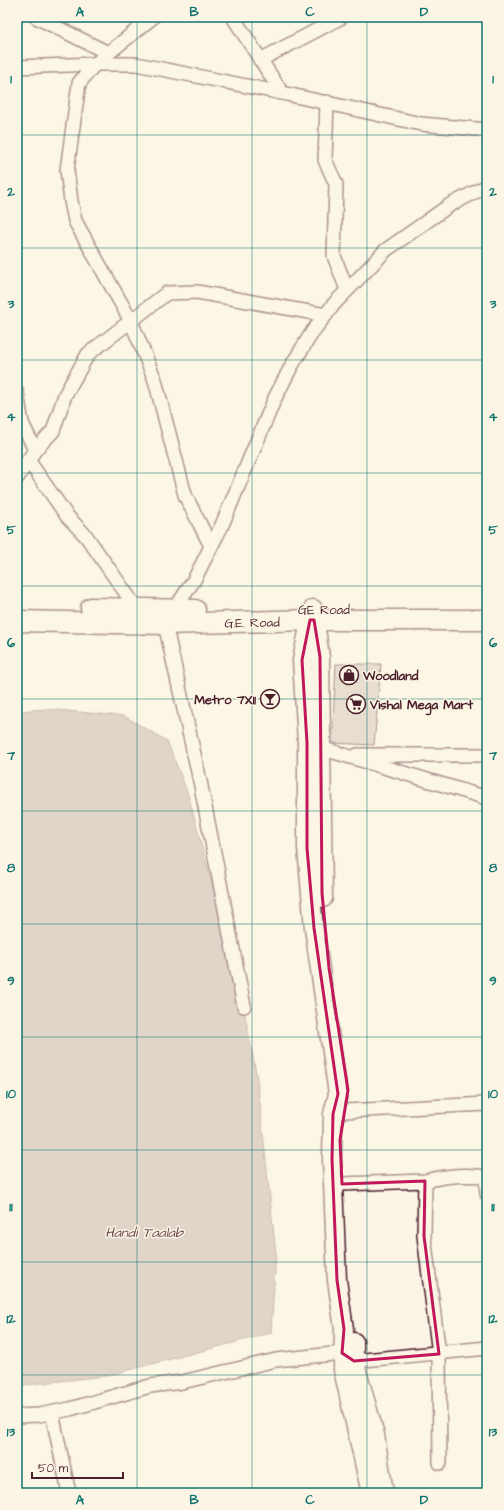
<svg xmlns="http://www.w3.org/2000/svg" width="504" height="1510" viewBox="0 0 504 1510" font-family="'Architects Daughter',sans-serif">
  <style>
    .water { fill: #c0aca5; stroke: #917474 }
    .building { fill: #cfc0b7; stroke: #4a1f2b }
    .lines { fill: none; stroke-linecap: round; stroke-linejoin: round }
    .street-casing { stroke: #4a1f2b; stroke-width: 16 }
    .secondary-casing { stroke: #4a1f2b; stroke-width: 21 }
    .primary-casing { stroke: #4a1f2b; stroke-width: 23 }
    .street { stroke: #fcf5e5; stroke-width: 13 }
    .secondary { stroke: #fcf5e5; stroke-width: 18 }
    .primary { stroke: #fcf5e5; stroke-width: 20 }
    .marked { fill: none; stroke: #c2185b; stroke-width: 3; stroke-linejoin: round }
    .grid { fill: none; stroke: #0f766e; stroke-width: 1; stroke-opacity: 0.55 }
    .labels { text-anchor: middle; stroke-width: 3; stroke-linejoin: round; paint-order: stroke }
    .street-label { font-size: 13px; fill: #4a1f2b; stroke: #fcf5e5 }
    .poi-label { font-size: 13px; font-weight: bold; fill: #4a1f2b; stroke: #fcf5e5; text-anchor: start }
    .water-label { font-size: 14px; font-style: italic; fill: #6d4950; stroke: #fcf5e5 }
    .neatline { fill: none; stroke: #0f766e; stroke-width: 1.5 }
    .grid-label { font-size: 13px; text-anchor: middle; font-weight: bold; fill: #0f766e }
  </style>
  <rect width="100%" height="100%" fill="#fcf5e5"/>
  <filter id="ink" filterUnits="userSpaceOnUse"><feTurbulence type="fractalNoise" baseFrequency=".025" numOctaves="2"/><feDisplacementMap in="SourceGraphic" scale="8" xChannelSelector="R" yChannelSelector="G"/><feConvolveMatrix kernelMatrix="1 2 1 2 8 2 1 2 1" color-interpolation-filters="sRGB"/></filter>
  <g filter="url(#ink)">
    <!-- water -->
    <path class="water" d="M46,709L124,716L167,741L188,794L241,994L257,1078L276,1254L271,1333L106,1376L25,1385L17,1383V711Z"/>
    <!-- building -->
    <path class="building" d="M336,664H381L374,745L332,743Z"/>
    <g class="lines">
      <!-- street casing -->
      <g class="street-casing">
        <g id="street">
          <path d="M36,17L108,53"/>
          <path d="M153,17L95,64L79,83L67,170L71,201L75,221L131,321L155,380L185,495L211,546"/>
          <path d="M233,17L282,93"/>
          <path d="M260,60L342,17"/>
          <path d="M17,67L95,64H136L282,93L421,124L487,130"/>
          <path d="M327,102L325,160L336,184L334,256L347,290"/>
          <path d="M17,393L22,423L35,450"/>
          <path d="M28,460L67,516L86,536L137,609"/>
          <path d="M17,478L35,450L53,431L65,395L88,354L167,293L197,292L326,315"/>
          <path d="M314,746L487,798"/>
          <path d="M357,755H487"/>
          <path d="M244,1006L200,781L165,624L194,580L222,525L275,398L292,365L313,331L334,304L386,250L450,205L487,186"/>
          <path d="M333,1114L345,1111L487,1104"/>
          <path d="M486,1177L487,1194"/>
          <path d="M425,1181L424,1236L439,1354L440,1463"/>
          <path d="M342,1184L425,1181C444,1176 467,1174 487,1177"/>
          <path d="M52,1413L69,1493"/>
          <path d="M17,1416L39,1415L70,1409L150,1386L182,1382L276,1360L342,1353L354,1361L487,1348"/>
        </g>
      </g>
      <!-- secondary casing -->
      <g class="secondary-casing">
        <g id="secondary">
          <path d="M313,609L302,660L307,743V848L314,928L338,1094L333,1114L332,1159L337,1280L344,1329L343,1370L371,1493"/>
          <path d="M315,622L320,657L323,898"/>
          <path d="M354,1342V1361L375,1435L384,1493"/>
        </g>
      </g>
      <!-- primary casing -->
      <g class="primary-casing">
        <g id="primary">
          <path d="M91,608L195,610"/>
          <path d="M17,621L165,624L310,620H487"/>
        </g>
      </g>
      <!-- street -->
      <use href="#street" class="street"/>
      <!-- secondary -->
      <use href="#secondary" class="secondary"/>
      <!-- primary -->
      <use href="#primary" class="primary"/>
    </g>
  </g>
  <!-- marked area -->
  <path d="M0 0H504V1510H0ZM310,620H314L320,657L322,893L329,968L348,1090L340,1140L342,1184L425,1181L424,1236L439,1354L354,1361L342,1353L344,1329L337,1280L332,1159L333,1114L338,1094L314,928L307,848V743L302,660Z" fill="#fcf5e5" fill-opacity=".55" fill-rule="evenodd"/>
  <path class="marked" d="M310,620H314L320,657L322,893L329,968L348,1090L340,1140L342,1184L425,1181L424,1236L439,1354L354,1361L342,1353L344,1329L337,1280L332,1159L333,1114L338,1094L314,928L307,848V743L302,660Z"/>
  <!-- grid -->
  <path class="grid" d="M137,17V1493M252,17V1493M367,17V1493M17,135H487M17,248H487M17,360H487M17,473H487M17,586H487M17,699H487M17,811H487M17,924H487M17,1037H487M17,1150H487M17,1262H487M17,1375H487"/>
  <!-- icons -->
  <defs>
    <g id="shop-ring" transform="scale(1)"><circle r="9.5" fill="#fcf5e5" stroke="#4a1f2b" stroke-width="1.5"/><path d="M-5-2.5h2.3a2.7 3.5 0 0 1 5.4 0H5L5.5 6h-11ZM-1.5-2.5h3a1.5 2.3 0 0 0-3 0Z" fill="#4a1f2b"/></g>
    <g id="bar-ring" transform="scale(1)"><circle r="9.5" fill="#fcf5e5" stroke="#4a1f2b" stroke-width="1.5"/><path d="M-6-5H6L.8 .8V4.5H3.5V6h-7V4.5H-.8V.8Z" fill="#4a1f2b"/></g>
    <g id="supermarket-ring" transform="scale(1)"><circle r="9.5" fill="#fcf5e5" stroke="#4a1f2b" stroke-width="1.5"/><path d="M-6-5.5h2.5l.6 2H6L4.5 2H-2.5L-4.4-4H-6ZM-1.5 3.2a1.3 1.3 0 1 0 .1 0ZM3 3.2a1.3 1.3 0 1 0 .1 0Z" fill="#4a1f2b"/></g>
  </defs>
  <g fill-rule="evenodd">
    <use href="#shop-ring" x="349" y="675"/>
    <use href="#bar-ring" x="270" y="699"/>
    <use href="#supermarket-ring" x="356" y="704"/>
  </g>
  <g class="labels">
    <!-- street labels -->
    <g class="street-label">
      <text x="324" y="614">GE Road</text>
      <text transform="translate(252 622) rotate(-1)" y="5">G.E. Road</text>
    </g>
    <!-- poi labels -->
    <g class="poi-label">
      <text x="363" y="680">Woodland</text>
      <text x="256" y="704" text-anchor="end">Metro 7X11</text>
      <text x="370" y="709">Vishal Mega Mart</text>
    </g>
    <!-- water labels -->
    <g class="water-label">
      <text x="144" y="1237">Handi Taalab</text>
    </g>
  </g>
  <!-- margin -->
  <rect width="504" height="1510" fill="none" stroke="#fcf5e5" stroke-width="44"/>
  <!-- scale -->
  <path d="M32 1472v6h91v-6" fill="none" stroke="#4a1f2b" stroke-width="2"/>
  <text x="38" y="1472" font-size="12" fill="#4a1f2b" stroke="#fcf5e5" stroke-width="3" paint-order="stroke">50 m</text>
  <rect x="22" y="22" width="460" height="1466" class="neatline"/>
  <g class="grid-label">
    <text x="80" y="16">A</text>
    <text x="194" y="16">B</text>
    <text x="310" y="16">C</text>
    <text x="424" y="16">D</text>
    <text x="11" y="83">1</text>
    <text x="493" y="83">1</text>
    <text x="11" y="196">2</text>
    <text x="493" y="196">2</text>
    <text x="11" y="308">3</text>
    <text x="493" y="308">3</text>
    <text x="11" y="421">4</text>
    <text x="493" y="421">4</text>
    <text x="11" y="534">5</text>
    <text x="493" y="534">5</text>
    <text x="11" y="647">6</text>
    <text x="493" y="647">6</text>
    <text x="11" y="760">7</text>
    <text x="493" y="760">7</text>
    <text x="11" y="872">8</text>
    <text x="493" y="872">8</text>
    <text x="11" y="985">9</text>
    <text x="493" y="985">9</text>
    <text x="11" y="1098">10</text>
    <text x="493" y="1098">10</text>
    <text x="11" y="1211">11</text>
    <text x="493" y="1211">11</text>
    <text x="11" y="1323">12</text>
    <text x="493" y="1323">12</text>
    <text x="11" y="1436">13</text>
    <text x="493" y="1436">13</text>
    <text x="80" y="1504">A</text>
    <text x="194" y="1504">B</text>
    <text x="310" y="1504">C</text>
    <text x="424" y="1504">D</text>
  </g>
</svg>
